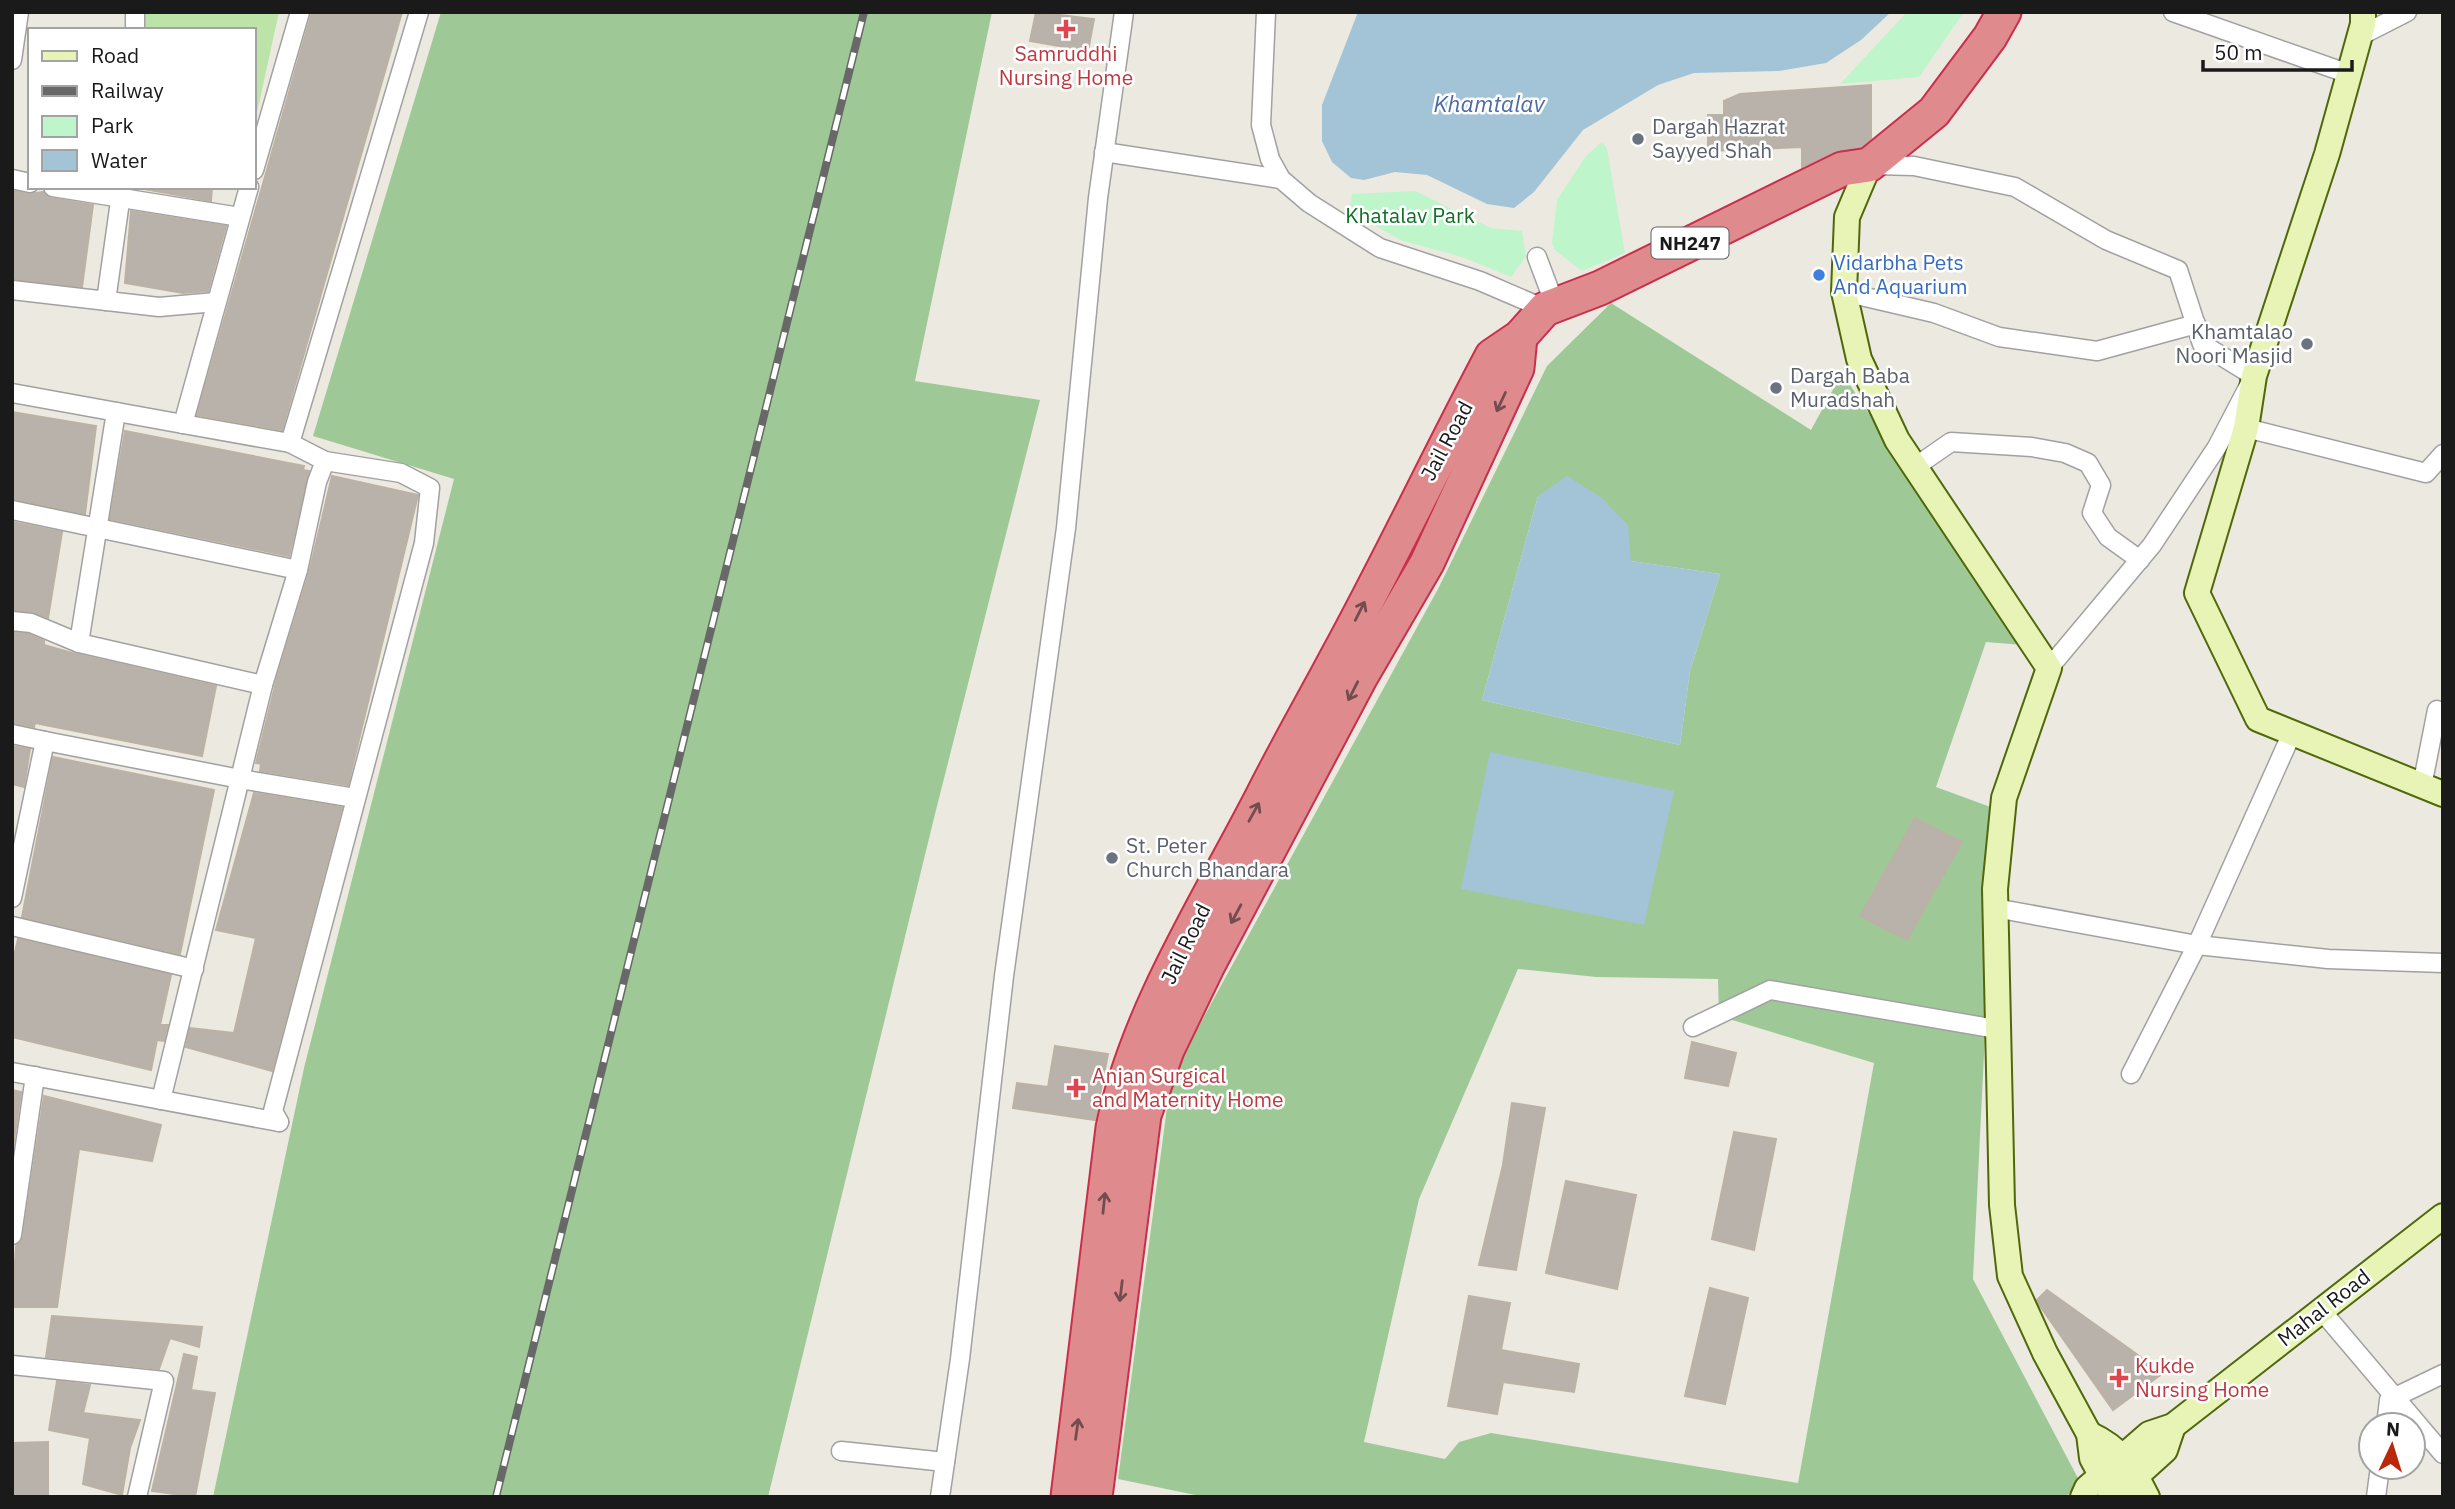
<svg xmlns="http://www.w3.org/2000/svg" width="2455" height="1509" viewBox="0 0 2455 1509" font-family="'IBM Plex Sans',sans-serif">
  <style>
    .grass { fill: #bce4a8 }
    .forest { fill: #9ec997; fill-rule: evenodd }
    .park { fill: #bef5cb }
    .water { fill: #a3c3d7 }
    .building { fill: #b8b2aa; stroke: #bcb2a4; stroke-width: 2 }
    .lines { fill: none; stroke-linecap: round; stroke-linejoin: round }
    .street-casing { stroke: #a1a1a1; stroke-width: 21 }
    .secondary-casing { stroke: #50680b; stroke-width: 28 }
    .highway-casing { stroke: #c92e4b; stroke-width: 37 }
    .street { stroke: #fff; stroke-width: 18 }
    .secondary { stroke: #e8f4b5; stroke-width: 24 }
    .highway { stroke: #df8b8e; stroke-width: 33 }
    .rail-casing { stroke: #686868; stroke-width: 8 }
    .rail { stroke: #fff; stroke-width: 5; stroke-dasharray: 16; stroke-linecap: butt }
    .oneway { stroke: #734d4e }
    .health-dot { fill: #e0444e; stroke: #fff; stroke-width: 2.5 }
    .worship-dot { fill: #6b7280; stroke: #fff; stroke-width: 2.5 }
    .shop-dot { fill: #3f7fe0; stroke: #fff; stroke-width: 2.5 }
    .labels { text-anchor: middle; stroke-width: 5; stroke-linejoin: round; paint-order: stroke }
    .shield { fill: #fff; stroke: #5f5f5f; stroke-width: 2 }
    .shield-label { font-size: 19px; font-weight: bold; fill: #1a1a1a }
    .health-label { font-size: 21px; fill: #be3a42; stroke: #fff; text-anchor: start }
    .worship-label { font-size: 21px; fill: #5b616d; stroke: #fff; text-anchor: start }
    .park-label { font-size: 21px; fill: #116f28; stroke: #fff }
    .shop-label { font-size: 21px; fill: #366cbe; stroke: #fff; text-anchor: start }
    .street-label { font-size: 21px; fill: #1a1a1a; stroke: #fff }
    .water-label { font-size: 23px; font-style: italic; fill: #4e6ca3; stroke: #fff }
  </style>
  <rect width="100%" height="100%" fill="#eceae0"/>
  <!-- grass -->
  <path class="grass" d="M137,12H279L256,117L254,30H134Z"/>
  <!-- forest -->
  <g class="forest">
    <path d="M441,12H992L915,381L1040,400L936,810L768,1497H213L304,1068L454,479L313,436Z"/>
    <path d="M1611,303L1811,430L1842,373L2023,645L1986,642L1936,787L1996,809L1973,1279L2080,1482L2066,1497H1205L1118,1479L1171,1077L1439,587L1547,366ZM1538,496L1631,561L1720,574L1690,671L1680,745L1482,700ZM1518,969L1596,977L1718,979L1719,1016L1874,1063L1798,1483L1491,1433L1459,1442L1445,1459L1364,1442L1419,1199Z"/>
  </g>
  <!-- park -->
  <g class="park">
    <path d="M1907,12H1964L1919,77L1840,84Z"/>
    <path d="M1602,142L1607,149L1625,253L1582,271L1555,250L1552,243L1557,200L1586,156Z"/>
    <path d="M1415,191L1491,228L1522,231L1526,256L1511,277L1462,257L1400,240L1350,211L1352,194Z"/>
  </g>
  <!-- water -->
  <g class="water">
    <path d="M1358,12H1891L1861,40L1826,63L1779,71L1694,73L1658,85L1583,130L1534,192L1514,208L1487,204L1427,175L1395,172L1364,180L1351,178L1332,162L1322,141V105Z"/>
    <path d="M1567,476L1602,498L1628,525L1631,561L1720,574L1690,671L1680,745L1482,700L1538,496Z"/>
    <path d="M1490,752L1674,791L1644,925L1461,889Z"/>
  </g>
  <!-- building -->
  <g class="building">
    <path d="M312,12H402L282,430L197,415Z"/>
    <path d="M1036,12L1094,19L1088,51L1030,41Z"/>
    <path d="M1871,85V139L1861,147L1834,152L1802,167V147L1708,151V115H1724V101L1740,94Z"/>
    <path d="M133,187H212L211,201Z"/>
    <path d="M14,191L28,194L43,192L51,198L93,205L82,287L12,279Z"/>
    <path d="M131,211L226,226L208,291L183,293L125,283Z"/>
    <path d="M12,412L96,426L85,514L12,499Z"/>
    <path d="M125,431L304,466L303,470L309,471L289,556L110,519Z"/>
    <path d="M332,476L418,495L348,785L260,771L261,764L256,763L277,678L309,573Z"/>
    <path d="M12,522L62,532L48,618L33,612L12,610Z"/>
    <path d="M12,632L28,634L44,641V645L76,654L216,686L202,756L35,723L34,727L12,723Z"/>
    <path d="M12,746L30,749L24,787L12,784Z"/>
    <path d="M53,757L214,790L180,954L22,917Z"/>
    <path d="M254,793L342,807L272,1071L186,1047L190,1028L234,1033L256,938L216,930Z"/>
    <path d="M1915,818L1962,842L1907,940L1860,916Z"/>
    <path d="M18,939L171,975L160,1025H168L164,1041L157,1040L151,1070L12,1037V965Z"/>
    <path d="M1692,1042L1736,1053L1728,1086L1685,1078Z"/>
    <path d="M1055,1046L1108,1054L1095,1120L1013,1108L1017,1083L1048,1087Z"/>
    <path d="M12,1090L21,1092L12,1154Z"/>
    <path d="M44,1096L161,1125L152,1161L79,1149L57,1307H12L16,1246L23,1237Z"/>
    <path d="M1512,1103L1545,1108L1516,1270L1479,1265L1503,1165Z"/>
    <path d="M1734,1132L1776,1139L1754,1250L1712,1239Z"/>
    <path d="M1566,1181L1636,1195L1617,1289L1546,1273Z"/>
    <path d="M1710,1288L1748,1298L1725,1404L1685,1396Z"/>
    <path d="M2047,1290L2163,1373L2113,1410L2040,1306L2037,1300Z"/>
    <path d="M1469,1296L1510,1303L1501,1350L1579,1364L1574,1392L1503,1382L1497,1414L1448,1406Z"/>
    <path d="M52,1316L175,1325L202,1327L199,1347L170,1338L159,1369L46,1357Z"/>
    <path d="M184,1354L197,1357L191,1390L215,1393L195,1497L152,1491Z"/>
    <path d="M57,1381L90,1385L83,1413L140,1420L130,1448L122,1495L83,1484L90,1438L49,1430Z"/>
    <path d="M48,1442V1497H12V1443Z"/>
  </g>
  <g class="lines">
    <!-- street casing -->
    <g class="street-casing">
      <g id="street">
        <path d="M1266,12L1261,125L1270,159L1281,179L1309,203L1380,248L1480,281L1545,309"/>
        <path d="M2173,12L2349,74"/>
        <path d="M135,30V12"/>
        <path d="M2360,36L2407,12"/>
        <path d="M12,60L19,12"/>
        <path d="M1104,152L1281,179"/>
        <path d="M1872,165L1914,166L2015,187L2106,240L2178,270L2202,344L2254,376L2217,447L2152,545L2049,668"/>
        <path d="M254,170L300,12"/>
        <path d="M12,179L30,183"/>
        <path d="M53,187L240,217"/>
        <path d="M249,187L183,424L290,443"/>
        <path d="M1537,257L1555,305"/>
        <path d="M12,290L159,307L216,302"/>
        <path d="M1844,292L1934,313L1999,337L2097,351L2196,324"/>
        <path d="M106,301L122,187"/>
        <path d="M12,393L183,424"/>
        <path d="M2246,428L2426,473L2443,454"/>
        <path d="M1915,467L1951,442L2032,447L2065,453L2088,463L2101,485L2092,513L2108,537L2140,560"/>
        <path d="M12,510L298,570"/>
        <path d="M12,621L31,623L79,643L263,685L161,1100"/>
        <path d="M79,643L116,412"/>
        <path d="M263,685L298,570L317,482L325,461"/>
        <path d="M12,734L45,741"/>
        <path d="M2422,786L2437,710"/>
        <path d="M12,898L45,741L240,779L355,798"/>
        <path d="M1995,908L2197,945L2328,959L2443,963"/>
        <path d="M12,926L194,969"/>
        <path d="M1693,1027L1770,990L1996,1029"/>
        <path d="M12,1072L279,1122"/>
        <path d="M2131,1074L2197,945L2292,733"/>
        <path d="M279,1122L273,1111L424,543L430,488L401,473L325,461L290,443L419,12"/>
        <path d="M12,1235L35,1076"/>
        <path d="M2321,1310L2443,1454"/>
        <path d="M12,1365L164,1381L137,1497"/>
        <path d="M2386,1425L2389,1400L2443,1374"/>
        <path d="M841,1451L945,1462"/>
        <path d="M940,1497L960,1359L1004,976L1066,528L1098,198L1124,12"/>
        <path d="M2376,1497L2380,1467"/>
      </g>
    </g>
    <!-- secondary casing -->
    <g class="secondary-casing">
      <g id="secondary">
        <path d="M2363,12V24L2327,154L2254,376L2246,428L2197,593L2258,719L2443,794"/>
        <path d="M1869,165L1847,217L1844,292L1859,359L1897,440L2049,668L2004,798L1995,889L2002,1205L2010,1276L2045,1353L2089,1434L2092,1458L2113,1497"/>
        <path d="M2089,1434C2120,1448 2132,1467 2147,1497"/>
        <path d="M2083,1497L2087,1488L2149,1434L2173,1426L2443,1216"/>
        <path d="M2113,1497L2165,1450L2173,1426"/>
      </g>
    </g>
    <!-- highway casing -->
    <g class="highway-casing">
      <g id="highway">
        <path d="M1068,1497L1113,1128C1137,1012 1208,902 1262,797C1286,749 1312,704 1337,657C1391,558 1439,456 1492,356L1520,337L1545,309L1600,288L1842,169L1869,165L1934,112L1990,37L2004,12"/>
        <path d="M1095,1497L1144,1115L1167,1050L1208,965L1360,678L1427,563L1517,368L1520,337"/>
      </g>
    </g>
    <!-- street -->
    <use href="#street" class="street"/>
    <!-- secondary -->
    <use href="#secondary" class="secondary"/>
    <!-- highway -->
    <use href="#highway" class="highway"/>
    <!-- rail casing -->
    <g class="rail-casing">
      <path id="rail" d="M496,1497L864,12"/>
    </g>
    <!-- rail -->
    <use href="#rail" class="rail"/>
  </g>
  <!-- one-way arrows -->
  <defs><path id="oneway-shaft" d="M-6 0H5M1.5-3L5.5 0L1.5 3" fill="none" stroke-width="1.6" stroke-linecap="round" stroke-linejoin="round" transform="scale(1.75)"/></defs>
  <g class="oneway">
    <use href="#oneway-shaft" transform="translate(1501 402) rotate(115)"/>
    <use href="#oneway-shaft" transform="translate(1360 611) rotate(-63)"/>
    <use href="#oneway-shaft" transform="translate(1353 691) rotate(117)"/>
    <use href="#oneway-shaft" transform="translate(1254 812) rotate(-61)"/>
    <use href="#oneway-shaft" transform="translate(1236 914) rotate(118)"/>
    <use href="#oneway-shaft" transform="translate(1104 1203) rotate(-84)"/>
    <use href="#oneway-shaft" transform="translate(1121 1291) rotate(97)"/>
    <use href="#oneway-shaft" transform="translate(1077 1429) rotate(-82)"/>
  </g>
  <!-- markers -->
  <g class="health-dot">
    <path d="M1062.5 18.5h7v7h7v7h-7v7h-7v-7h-7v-7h7z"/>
    <path d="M1072.5 1077.5h7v7h7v7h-7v7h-7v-7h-7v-7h7z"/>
    <path d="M2115.5 1367.5h7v7h7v7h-7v7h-7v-7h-7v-7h7z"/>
  </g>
  <g class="worship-dot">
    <circle cx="1638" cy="139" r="7"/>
    <circle cx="2307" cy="344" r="7"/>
    <circle cx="1776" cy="388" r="7"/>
    <circle cx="1112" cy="858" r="7"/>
  </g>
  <circle class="shop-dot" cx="1819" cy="275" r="7"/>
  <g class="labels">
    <!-- shield labels -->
    <rect class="shield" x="1651.5" y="227.5" width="77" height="31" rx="5"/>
    <g class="shield-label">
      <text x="1690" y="250">NH247</text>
    </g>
    <!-- health labels -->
    <g class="health-label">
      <text x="1066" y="61" text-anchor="middle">Samruddhi<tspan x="1066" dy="24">Nursing Home</tspan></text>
      <text x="1092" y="1083">Anjan Surgical<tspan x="1092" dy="24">and Maternity Home</tspan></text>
      <text x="2135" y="1373">Kukde<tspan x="2135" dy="24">Nursing Home</tspan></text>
    </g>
    <!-- worship labels -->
    <g class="worship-label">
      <text x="1652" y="134">Dargah Hazrat<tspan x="1652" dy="24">Sayyed Shah</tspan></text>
      <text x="2293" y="339" text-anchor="end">Khamtalao<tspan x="2293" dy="24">Noori Masjid</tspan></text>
      <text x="1790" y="383">Dargah Baba<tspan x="1790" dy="24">Muradshah</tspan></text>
      <text x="1126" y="853">St. Peter<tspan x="1126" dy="24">Church Bhandara</tspan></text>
    </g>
    <!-- park labels -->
    <g class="park-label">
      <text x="1410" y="223">Khatalav Park</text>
    </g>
    <!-- shop labels -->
    <g class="shop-label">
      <text x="1833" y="270">Vidarbha Pets<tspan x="1833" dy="24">And Aquarium</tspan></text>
    </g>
    <!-- street labels -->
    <g class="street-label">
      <text transform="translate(1447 441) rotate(-62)" y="7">Jail Road</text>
      <text transform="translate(1186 944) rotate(-64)" y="7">Jail Road</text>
      <text transform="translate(2324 1308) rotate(-38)" y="7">Mahal Road</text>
    </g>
    <!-- water labels -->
    <g class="water-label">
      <text x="1489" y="112">Khamtalav</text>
    </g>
  </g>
  <!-- border -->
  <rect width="2455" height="1509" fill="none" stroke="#1a1a1a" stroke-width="28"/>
  <!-- legend -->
  <rect x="28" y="28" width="228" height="161" fill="#ffffff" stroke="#a3a3a3" stroke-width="2"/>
  <rect x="42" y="51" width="35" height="10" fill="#e8f4b5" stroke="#a3a3a3" stroke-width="2"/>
  <text x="91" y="63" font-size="21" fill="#1a1a1a">Road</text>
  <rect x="42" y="86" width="35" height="10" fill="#686868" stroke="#a3a3a3" stroke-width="2"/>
  <text x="91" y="98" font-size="21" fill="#1a1a1a">Railway</text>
  <rect x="42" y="116" width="35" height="21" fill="#bef5cb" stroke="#a3a3a3" stroke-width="2"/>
  <text x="91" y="133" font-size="21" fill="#1a1a1a">Park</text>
  <rect x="42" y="150" width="35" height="21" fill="#a3c3d7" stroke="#a3a3a3" stroke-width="2"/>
  <text x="91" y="168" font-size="21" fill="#1a1a1a">Water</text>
  <!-- north arrow -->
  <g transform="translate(2392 1446) rotate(4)"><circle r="33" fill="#ffffff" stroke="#a3a3a3" stroke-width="2"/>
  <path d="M0-5L12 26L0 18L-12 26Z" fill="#b9270c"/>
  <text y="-10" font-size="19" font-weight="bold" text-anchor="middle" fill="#1a1a1a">N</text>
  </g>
  <!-- scale -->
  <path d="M2203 60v10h149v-10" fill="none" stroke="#1a1a1a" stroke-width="3.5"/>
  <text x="2214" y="60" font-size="21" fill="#1a1a1a" stroke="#ffffff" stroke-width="5" paint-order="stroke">50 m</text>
</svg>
